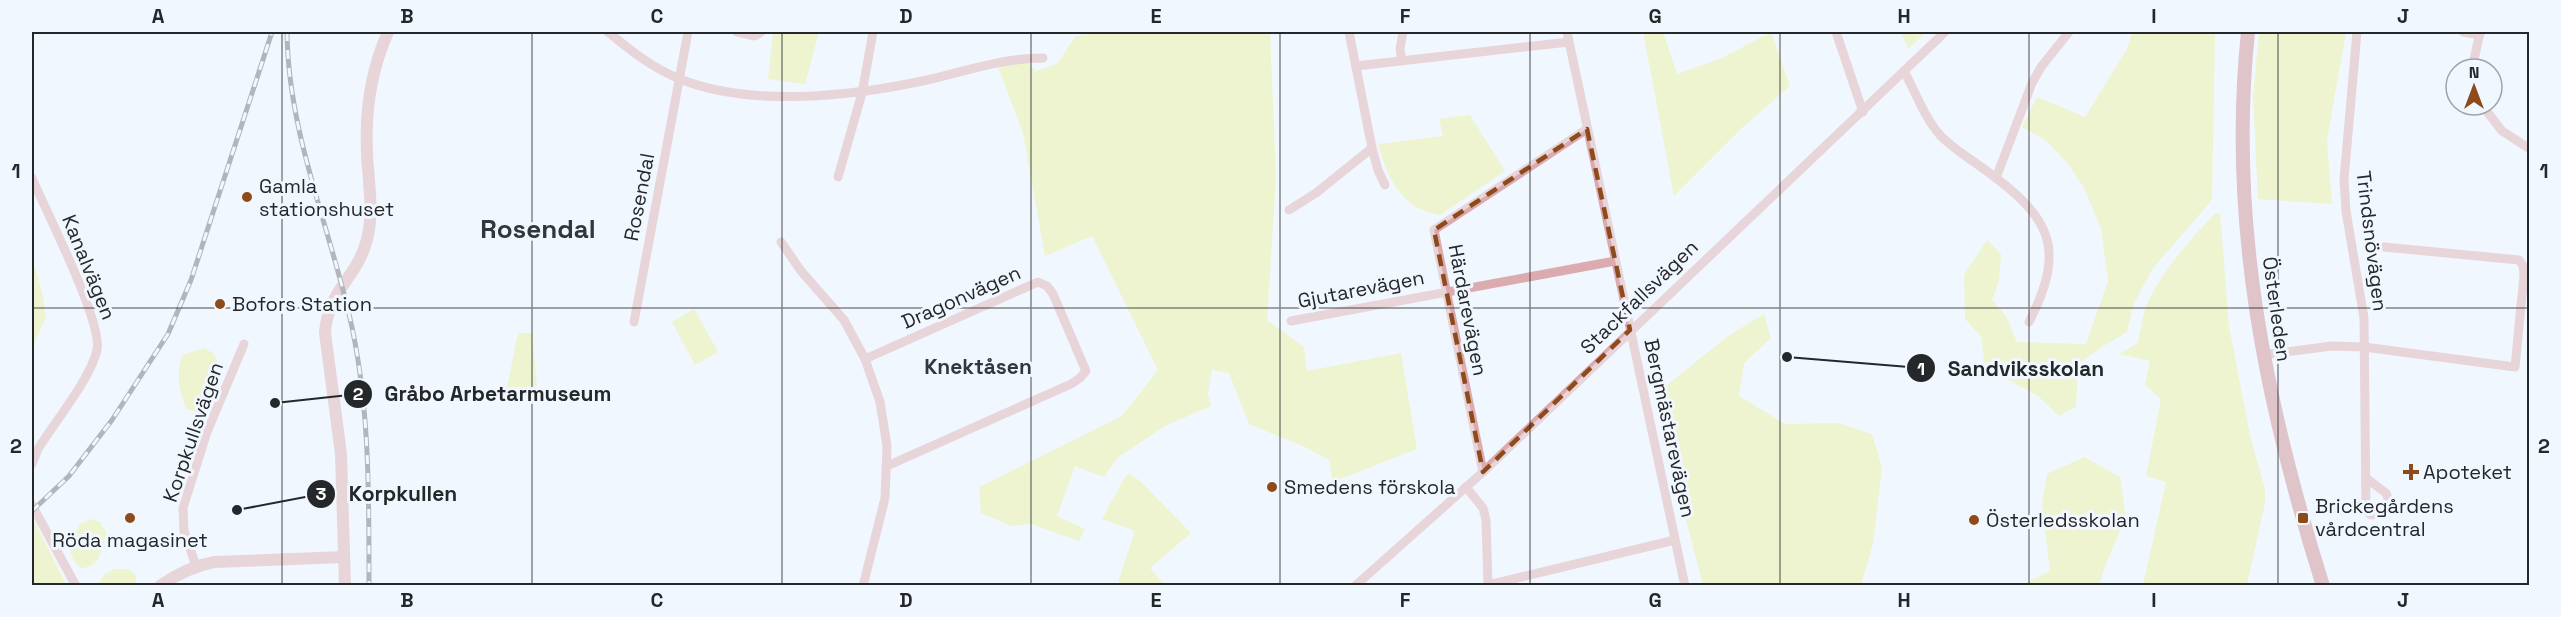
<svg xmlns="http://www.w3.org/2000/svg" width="2561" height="617" viewBox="0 0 2561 617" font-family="'Space Grotesk',sans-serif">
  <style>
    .green { fill: #e9ef98 }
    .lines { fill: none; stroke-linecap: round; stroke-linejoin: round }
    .minor { stroke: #dbabb0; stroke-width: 9 }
    .tertiary { stroke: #dbabb0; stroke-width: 12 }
    .secondary { stroke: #cb858d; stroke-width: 14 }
    .rail-casing { stroke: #62666a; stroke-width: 5 }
    .rail { stroke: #f1f7fe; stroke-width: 3; stroke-dasharray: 9; stroke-linecap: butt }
    .marked { fill: none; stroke: #8d4b1b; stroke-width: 4.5; stroke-dasharray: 12 8; stroke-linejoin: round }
    .grid { fill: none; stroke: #25282a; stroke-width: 1.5; stroke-opacity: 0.55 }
    .poi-dot { fill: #8d4b1b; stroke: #f1f7fe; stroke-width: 2 }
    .labels { text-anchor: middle; stroke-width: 6; stroke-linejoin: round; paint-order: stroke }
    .poi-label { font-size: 20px; fill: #25282a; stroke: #f1f7fe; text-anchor: start }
    .street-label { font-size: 20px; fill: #25282a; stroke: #f1f7fe }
    .neighbourhood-label { font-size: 21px; font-weight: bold; fill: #32373c; stroke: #f1f7fe }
    .district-label { font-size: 26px; font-weight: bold; fill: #32373c; stroke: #f1f7fe }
    .leader { fill: none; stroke: #25282a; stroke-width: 2 }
    .callout-dot { fill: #25282a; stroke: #f1f7fe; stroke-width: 2 }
    .mark-label { font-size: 18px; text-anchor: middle; font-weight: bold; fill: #fff }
    .callout-label { font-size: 21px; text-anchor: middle; font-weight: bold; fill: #25282a; stroke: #f1f7fe; stroke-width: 6; stroke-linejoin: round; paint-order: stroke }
    .neatline { fill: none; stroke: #25282a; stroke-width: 2 }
    .grid-label { font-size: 20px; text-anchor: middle; font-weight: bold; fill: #25282a }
  </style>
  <rect width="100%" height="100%" fill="#f1f7fe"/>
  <!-- green -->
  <g class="green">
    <path d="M773,32H819L805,84L768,79Z"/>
    <path d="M1091,32H1270L1276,179L1267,320L1304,347L1307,371L1401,353L1417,449L1333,482L1329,460L1305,447L1249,424L1229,373L1212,370L1208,394L1211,406L1167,425L1118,457L1104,477L1075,466L1057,516L1085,529L1079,541L1031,524L1012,526L981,513L979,487L1122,416L1158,370L1092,236L1045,256L1023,133L998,67L1025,60L1036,71L1057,64L1075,37Z"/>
    <path d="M1643,32H1663L1677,74L1722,58L1771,32L1790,86L1744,126L1674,196Z"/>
    <path d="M1901,32H1926L1908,49Z"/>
    <path d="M2132,32H2215L2212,200L2153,268L2134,303L2127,332L2102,347L2078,364L2076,407L2059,416L2038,396L1985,367L1981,336L1965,319L1964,275L1987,240L2001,254L1999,281L1992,300L2006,316L2017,342L2086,344L2108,281L2101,228L2083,186L2067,163L2047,141L2022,127L2037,97L2085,117L2127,49Z"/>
    <path d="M2259,32H2346L2327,140L2332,204L2258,199L2253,97Z"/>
    <path d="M1470,115L1505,171L1440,215C1403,210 1386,177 1378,144L1443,136L1439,119Z"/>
    <path d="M2220,213L2229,326L2250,435L2265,490V503L2247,585H2143L2166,482L2146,476L2161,399L2145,385L2150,361L2119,354L2138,343C2141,331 2142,317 2146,306C2160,274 2191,238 2215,214Z"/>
    <path d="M32,258L42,292L46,317L32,348Z"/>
    <path d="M694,309L718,352L695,365L672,322Z"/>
    <path d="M1764,314L1771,338L1744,363L1739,396L1785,424L1838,423L1872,434L1882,468L1873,544L1861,585H1703L1682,505L1660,401L1667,385L1728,336Z"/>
    <path d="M518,333H532L537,386L507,388Z"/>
    <path d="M204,348L213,353L222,369L212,404L204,414L186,409C179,389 176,376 182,355Z"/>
    <path d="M2084,457L2120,477L2126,517L2105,566L2099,585H2022L2050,571L2042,505L2047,474Z"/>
    <path d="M1129,473L1141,482L1191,533L1150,568L1164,585H1126L1118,582L1135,531L1102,519L1124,479Z"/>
    <path d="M32,517L66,584L64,585H32Z"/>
    <path d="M92,519L100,522L106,532C103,548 100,569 80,568C64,551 70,541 81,523Z"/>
    <path d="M115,569H129L136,575V585H97L105,574Z"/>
  </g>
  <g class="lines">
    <!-- minor -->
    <g class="minor">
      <path d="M608,32C630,50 652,68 680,79C752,108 853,96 927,80C966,71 1003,58 1043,58"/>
      <path d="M737,32L755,36L761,32"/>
      <path d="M1349,32L1372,148L1378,170L1385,185"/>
      <path d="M1567,32L1685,586"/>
      <path d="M1836,32L1863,112"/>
      <path d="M2357,32L2344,179L2346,211L2364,318L2366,510L2371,515L2385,513L2390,504L2386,493L2366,478"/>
      <path d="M2463,32L2480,35"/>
      <path d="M1402,61L1400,49L1403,32"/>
      <path d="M1356,66L1569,42"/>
      <path d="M2472,69L2480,32"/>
      <path d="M1904,71C1915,91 1924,117 1940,135C1952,148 1969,158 1984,169C2049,216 2068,246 2029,322"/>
      <path d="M2482,105L2502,131L2530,149"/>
      <path d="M838,177L862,93L873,32"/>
      <path d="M32,178C45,209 103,322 97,350C91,378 54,423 38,449L32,464"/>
      <path d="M1996,178L2032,83L2041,67L2069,32"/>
      <path d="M1289,210L1316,193L1372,148"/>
      <path d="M781,242L801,271L844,320L865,359L880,402L887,446L885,498L863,586"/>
      <path d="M1291,321L1615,261"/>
      <path d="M634,322L688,32"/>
      <path d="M2262,355L2332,346L2364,347L2515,367L2524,275L2523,266L2519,260L2384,247"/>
      <path d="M865,359L1038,282L1047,286L1053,294L1086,371L1080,378L1071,384L887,466"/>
      <path d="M1483,472L1434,230L1587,129"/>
      <path d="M1466,487L1483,508L1486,520L1488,586"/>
      <path d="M32,505L76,586"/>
      <path d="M196,566L184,531L183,508L207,432L244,344"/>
      <path d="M1488,585L1675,540"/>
      <path d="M1355,586L1483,472L1945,32"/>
    </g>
    <!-- tertiary -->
    <g class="tertiary">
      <path d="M160,586C177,574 193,566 214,562L344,557"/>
      <path d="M345,586L341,454L325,333C328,290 355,280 366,243C375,214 368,182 367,152C365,110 371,70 388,32"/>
    </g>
    <!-- secondary -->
    <path class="secondary" d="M2248,32C2228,222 2266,405 2323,586"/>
    <!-- rail casing -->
    <g class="rail-casing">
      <g id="rail">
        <path d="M287,32C288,130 327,220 349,314C370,402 369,496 369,586"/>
        <path d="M32,511L69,476L112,420L168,334L191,280L272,32"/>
      </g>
    </g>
    <!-- rail -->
    <use href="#rail" class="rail"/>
  </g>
  <!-- marked area -->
  <path d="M0 0H2561V617H0ZM1587,129L1630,330L1483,472L1434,230Z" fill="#f1f7fe" fill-opacity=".55" fill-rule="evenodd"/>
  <path class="marked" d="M1587,129L1630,330L1483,472L1434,230Z"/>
  <!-- grid -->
  <path class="grid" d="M282,32V586M532,32V586M782,32V586M1031,32V586M1280,32V586M1530,32V586M1780,32V586M2029,32V586M2278,32V586M32,308H2530"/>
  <!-- markers -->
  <g class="poi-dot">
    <circle cx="247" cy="197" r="6"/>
    <circle cx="220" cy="304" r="6"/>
    <path d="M2408 463h6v6h6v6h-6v6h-6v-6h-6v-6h6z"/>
    <circle cx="1272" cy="487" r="6"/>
    <circle cx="130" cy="518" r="6"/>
    <rect x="2297" y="512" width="12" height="12" rx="3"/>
    <circle cx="1974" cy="520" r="6"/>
  </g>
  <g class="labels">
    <!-- poi labels -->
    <g class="poi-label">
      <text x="259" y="193">Gamla<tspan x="259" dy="23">stationshuset</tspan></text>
      <text x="232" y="311">Bofors Station</text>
      <text x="2423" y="479">Apoteket</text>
      <text x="1284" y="494">Smedens förskola</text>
      <text x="2315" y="513">Brickegårdens<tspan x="2315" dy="23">vårdcentral</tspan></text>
      <text x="1986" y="527">Österledsskolan</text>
      <text x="130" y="547" text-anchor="middle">Röda magasinet</text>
    </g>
    <!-- street labels -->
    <g class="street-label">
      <text transform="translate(639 197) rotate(-79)" y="7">Rosendal</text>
      <text transform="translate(2372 241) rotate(83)" y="7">Trindsnövägen</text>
      <text transform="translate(89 267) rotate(68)" y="7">Kanalvägen</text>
      <text transform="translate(1361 289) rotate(-11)" y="7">Gjutarevägen</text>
      <text transform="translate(961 297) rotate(-24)" y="7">Dragonvägen</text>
      <text transform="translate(1639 297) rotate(-44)" y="7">Stackfallsvägen</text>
      <text transform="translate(2277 309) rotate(82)" y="7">Österleden</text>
      <text transform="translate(1468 310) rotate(79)" y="7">Härdarevägen</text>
      <text transform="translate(1670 428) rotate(78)" y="7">Bergmästarevägen</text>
      <text transform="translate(193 432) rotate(-71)" y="7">Korpkullsvägen</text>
    </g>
    <!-- neighbourhood labels -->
    <g class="neighbourhood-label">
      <text x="978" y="374">Knektåsen</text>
    </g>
    <!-- district labels -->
    <g class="district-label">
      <text x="538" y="238">Rosendal</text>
    </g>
  </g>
  <!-- callouts -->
  <path class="leader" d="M1787 357L1921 368M275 403L358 394M237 510L321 494"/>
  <g class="callout-dot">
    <circle cx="1787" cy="357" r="6"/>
    <circle cx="275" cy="403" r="6"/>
    <circle cx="237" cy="510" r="6"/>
    <circle cx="1921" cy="368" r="15"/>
    <circle cx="358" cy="394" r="15"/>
    <circle cx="321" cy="494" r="15"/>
  </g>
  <g class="mark-label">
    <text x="1921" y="375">1</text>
    <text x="358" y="400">2</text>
    <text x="321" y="500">3</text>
  </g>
  <g class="callout-label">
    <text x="2026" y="376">Sandviksskolan</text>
    <text x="498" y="401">Gråbo Arbetarmuseum</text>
    <text x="403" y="501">Korpkullen</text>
  </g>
  <!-- border -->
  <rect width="2561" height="617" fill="none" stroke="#f1f7fe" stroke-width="66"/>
  <!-- north arrow -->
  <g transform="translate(2474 87)"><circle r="28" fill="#f1f7fe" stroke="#9fa4a9" stroke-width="1.5"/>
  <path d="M0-4.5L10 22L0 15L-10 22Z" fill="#8d4b1b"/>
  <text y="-9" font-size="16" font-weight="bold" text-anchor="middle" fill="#25282a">N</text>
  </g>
  <rect x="33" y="33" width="2495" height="551" class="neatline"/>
  <g class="grid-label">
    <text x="158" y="23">A</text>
    <text x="407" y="23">B</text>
    <text x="657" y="23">C</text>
    <text x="906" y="23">D</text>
    <text x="1156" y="23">E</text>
    <text x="1405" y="23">F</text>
    <text x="1655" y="23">G</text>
    <text x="1904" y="23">H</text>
    <text x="2154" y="23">I</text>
    <text x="2403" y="23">J</text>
    <text x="16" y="178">1</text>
    <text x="2544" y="178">1</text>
    <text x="16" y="453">2</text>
    <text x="2544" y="453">2</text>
    <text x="158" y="607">A</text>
    <text x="407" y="607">B</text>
    <text x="657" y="607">C</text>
    <text x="906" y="607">D</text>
    <text x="1156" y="607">E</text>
    <text x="1405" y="607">F</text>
    <text x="1655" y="607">G</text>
    <text x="1904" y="607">H</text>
    <text x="2154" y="607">I</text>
    <text x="2403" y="607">J</text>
  </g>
</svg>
